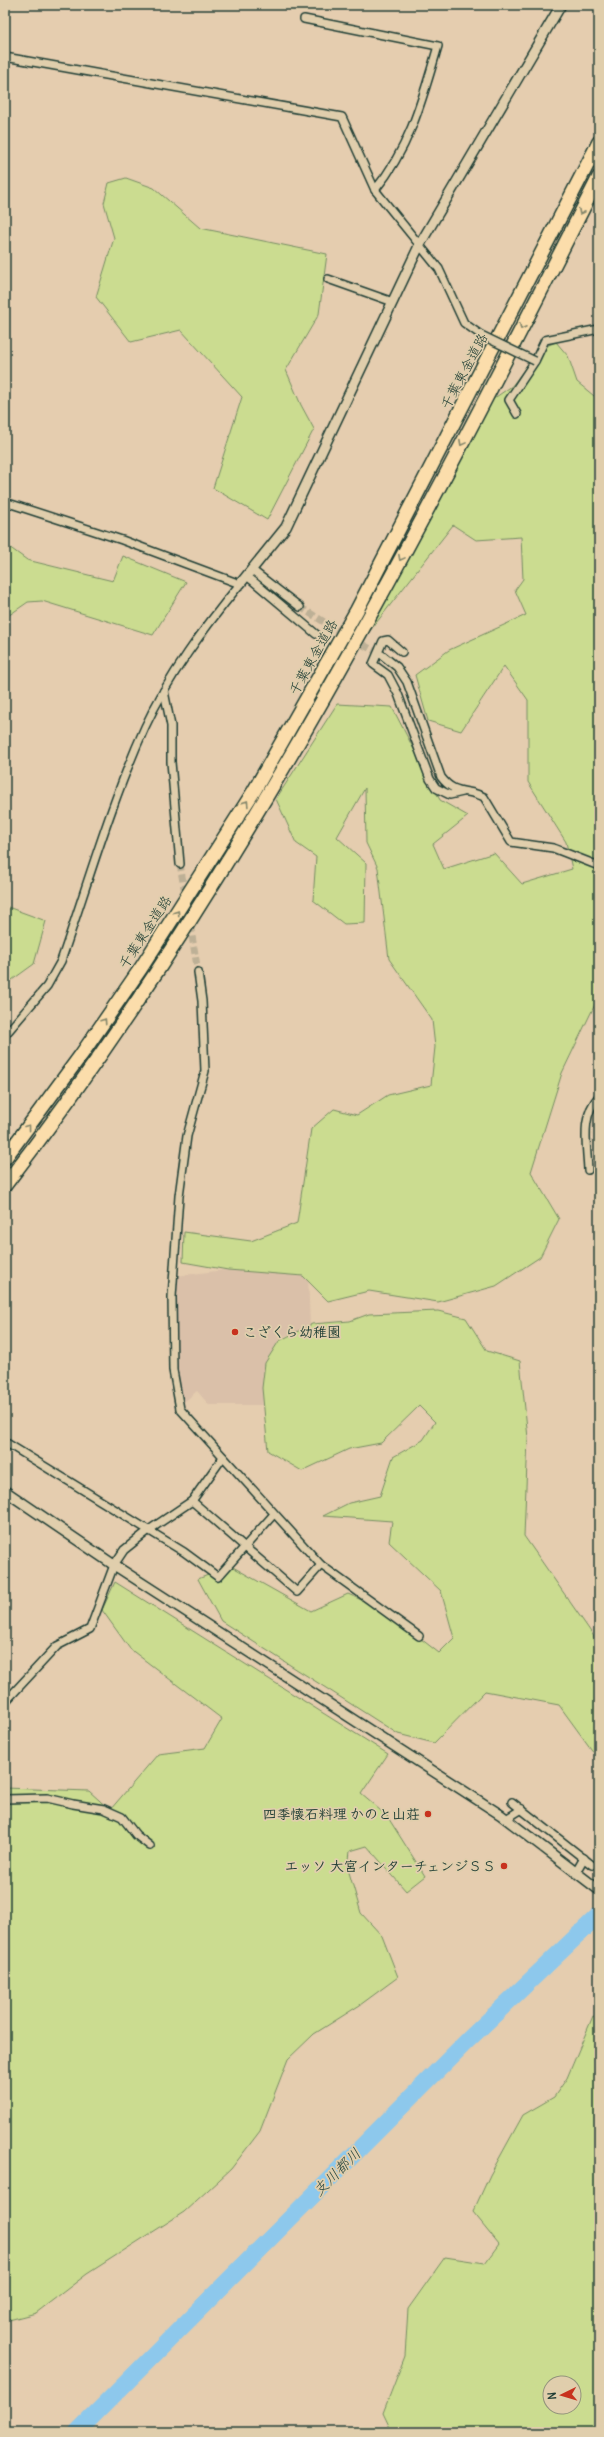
<svg xmlns="http://www.w3.org/2000/svg" width="604" height="2437" viewBox="0 0 604 2437" font-family="Delius,'Klee One',sans-serif">
  <style>
    .built { fill: #dac0a9 }
    .green { fill: #cbdc90; stroke: #758c62; fill-rule: evenodd }
    .lines { fill: none; stroke-linecap: round; stroke-linejoin: round }
    .river { stroke: #8dc8ec; stroke-width: 17 }
    .minor-tunnel { stroke: #bdb096; stroke-width: 7; stroke-dasharray: 7 3.5; stroke-linecap: butt }
    .minor-casing { stroke: #1f3d34; stroke-width: 10 }
    .tertiary-casing { stroke: #1f3d34; stroke-width: 12 }
    .motorway-casing { stroke: #1f3d34; stroke-width: 16 }
    .minor { stroke: #e0ceac; stroke-width: 7 }
    .tertiary { stroke: #e0ceac; stroke-width: 9 }
    .motorway { stroke: #fbddab; stroke-width: 13 }
    .minor-bridge-casing { stroke: #1f3d34; stroke-width: 10; stroke-linecap: butt }
    .minor-bridge { stroke: #e0ceac; stroke-width: 7 }
    .oneway { stroke: #82856a }
    .poi-dot { fill: #c8321e; stroke: #e0ceac; stroke-width: 1.5 }
    .labels { text-anchor: middle; stroke-width: 3.5; stroke-linejoin: round; paint-order: stroke }
    .street-label { font-size: 14px; fill: #1f3d34; stroke: #e0ceac }
    .poi-label { font-size: 14px; font-weight: bold; fill: #1f3d34; stroke: #e0ceac; text-anchor: end }
    .water-label { font-size: 15px; font-style: italic; fill: #24443d; stroke: #e0ceac }
  </style>
  <rect width="100%" height="100%" fill="#e5cdaf"/>
  <filter id="ink" filterUnits="userSpaceOnUse"><feTurbulence type="fractalNoise" baseFrequency=".025" numOctaves="2"/><feDisplacementMap in="SourceGraphic" scale="8" xChannelSelector="R" yChannelSelector="G"/><feConvolveMatrix kernelMatrix="1 2 1 2 8 2 1 2 1" color-interpolation-filters="sRGB"/></filter>
  <g filter="url(#ink)">
    <!-- built -->
    <path class="built" d="M256,1266L308,1273L310,1327L279,1338L262,1405H209L197,1391L182,1404L176,1368V1276Z"/>
    <!-- green -->
    <g class="green">
      <path d="M126,178L154,188L200,228L327,254L319,314L286,370L301,405L314,429L267,520L213,488L242,397L181,330L131,342L96,297L114,238L104,203L109,183Z"/>
      <path d="M556,342L568,356L577,382L599,400V871L596,886L599,890V996L562,1073L531,1172L559,1219L540,1257L496,1286L438,1302L369,1291L328,1301L303,1276L228,1270L183,1262L184,1232L251,1241L297,1223L311,1129L334,1109L357,1115L388,1095L431,1085L435,1047L432,1020L389,959L378,868L366,843L365,788L337,837L366,863L365,923L344,924L313,900L316,857L296,843L276,799L337,704L392,707L440,800L468,816L433,844L444,869L494,853L522,884L572,869L566,842L528,782V700L504,666L461,731L428,721L415,675L449,650L526,615L515,590L523,579L521,537L476,540L453,525L369,632L493,399L512,386L539,349Z"/>
      <path d="M5,544L27,560L113,581L123,556L186,582L153,635L42,601L28,602L5,618Z"/>
      <path d="M5,906L46,921L34,964L5,985Z"/>
      <path d="M438,1311L466,1318L487,1351L520,1361L528,1438L524,1536L593,1635L599,1654V1745L594,1753L559,1705L485,1691L434,1743L398,1734L221,1621L198,1579L231,1566L311,1611L348,1594L384,1610L439,1653L454,1638L441,1591L389,1542L392,1521L323,1516L349,1503L380,1496L393,1457L423,1440L435,1422L419,1406L381,1443L349,1449L302,1471L268,1451L262,1388L265,1363L279,1341L312,1324L350,1321L369,1314Z"/>
      <path d="M115,1582L388,1754L361,1794L387,1816L425,1876L406,1891L367,1846L350,1851L348,1869L361,1913L382,1936L398,1977L360,2005L314,2034L288,2059L260,2131L231,2169L184,2212L87,2274L36,2313L5,2321V1788L89,1791L110,1810L158,1754L205,1748L222,1719L130,1649L102,1610Z"/>
      <path d="M593,2016L599,2018V2432H392L383,2413L405,2356L408,2309L445,2257L485,2263L499,2244L473,2212L490,2175L523,2115L554,2097L567,2078ZM550,2383H574V2407H550Z"/>
    </g>
    <g class="lines">
      <!-- river -->
      <path class="river" d="M77,2432L468,2040L599,1915"/>
      <!-- minor-tunnel -->
      <g class="minor-tunnel">
        <path d="M300,607L345,635"/>
        <path d="M354,640L382,655"/>
        <path d="M180,864L198,972"/>
      </g>
      <!-- minor casing -->
      <g class="minor-casing">
        <g id="minor">
          <path d="M304,19L438,46C423,97 410,148 375,190"/>
          <path d="M5,57L342,117L375,190L439,269L464,323L481,335"/>
          <path d="M328,279L393,302"/>
          <path d="M517,414L509,400L535,361L545,340L599,329"/>
          <path d="M5,502L122,540L240,584C204,628 169,675 145,727C111,802 88,883 61,961L47,986L5,1035"/>
          <path d="M252,570L300,607"/>
          <path d="M247,576L316,634"/>
          <path d="M402,652L388,640L383,641L373,664L388,675L398,694L430,779L436,788L450,795L463,792"/>
          <path d="M382,655L397,667L407,682L441,777C455,796 467,788 484,797L511,842L553,848L599,866"/>
          <path d="M164,691L171,726V762L180,864"/>
          <path d="M198,972L202,1001L205,1071L187,1136L179,1196L172,1297L173,1370L180,1409L321,1565L419,1636"/>
          <path d="M588,1170C587,1144 580,1117 599,1096"/>
          <path d="M5,1442L184,1552L218,1577L274,1514"/>
          <path d="M192,1501L297,1592L321,1565"/>
          <path d="M5,1702L57,1646L90,1629L114,1565L124,1550L149,1530L192,1501L223,1457"/>
          <path d="M5,1799L47,1798L73,1804L104,1809L122,1817L136,1835L150,1846"/>
          <path d="M512,1802L592,1865"/>
          <path d="M506,1819L522,1809"/>
          <path d="M576,1872L584,1858"/>
        </g>
      </g>
      <!-- tertiary casing -->
      <g class="tertiary-casing">
        <g id="tertiary">
          <path d="M240,584L286,527L420,244L561,5"/>
          <path d="M5,1491L114,1565L501,1815L599,1890"/>
        </g>
      </g>
      <!-- motorway casing -->
      <g class="motorway-casing">
        <g id="motorway">
          <path d="M5,1158L81,1055L141,968L254,791L357,610L599,142"/>
          <path d="M5,1185C245,874 422,525 599,177"/>
        </g>
      </g>
      <!-- minor -->
      <use href="#minor" class="minor"/>
      <!-- tertiary -->
      <use href="#tertiary" class="tertiary"/>
      <!-- motorway -->
      <use href="#motorway" class="motorway"/>
      <!-- minor-bridge casing -->
      <g class="minor-bridge-casing">
        <path id="minor-bridge" d="M481,335L535,361"/>
      </g>
      <!-- minor-bridge -->
      <use href="#minor-bridge" class="minor-bridge"/>
    </g>
    <!-- one-way arrows -->
    <defs><path id="oneway-chevron" d="M-2-3.5L2.5 0L-2 3.5" fill="none" stroke-width="1.6" stroke-linecap="round" stroke-linejoin="round"/></defs>
    <g class="oneway">
      <use href="#oneway-chevron" transform="translate(581 212) rotate(117)"/>
      <use href="#oneway-chevron" transform="translate(522 327) rotate(117)"/>
      <use href="#oneway-chevron" transform="translate(462 443) rotate(118)"/>
      <use href="#oneway-chevron" transform="translate(401 558) rotate(118)"/>
      <use href="#oneway-chevron" transform="translate(246 803) rotate(-58)"/>
      <use href="#oneway-chevron" transform="translate(177 913) rotate(-57)"/>
      <use href="#oneway-chevron" transform="translate(104 1021) rotate(-56)"/>
      <use href="#oneway-chevron" transform="translate(28 1127) rotate(-53)"/>
    </g>
  </g>
  <!-- markers -->
  <g class="poi-dot">
    <circle cx="235" cy="1332" r="4"/>
    <circle cx="428" cy="1814" r="4"/>
    <circle cx="504" cy="1866" r="4"/>
  </g>
  <g class="labels">
    <!-- street labels -->
    <g class="street-label">
      <text transform="translate(464 371) rotate(-62)" y="5">千葉東金道路</text>
      <text transform="translate(313 657) rotate(-61)" y="5">千葉東金道路</text>
      <text transform="translate(145 932) rotate(-57)" y="5">千葉東金道路</text>
    </g>
    <!-- poi labels -->
    <g class="poi-label">
      <text x="243" y="1337" text-anchor="start">こざくら幼稚園</text>
      <text x="420" y="1819">四季懐石料理 かのと山荘</text>
      <text x="496" y="1871">エッソ 大宮インターチェンジＳＳ</text>
    </g>
    <!-- water labels -->
    <g class="water-label">
      <text transform="translate(337 2172) rotate(-45)" y="5">支川都川</text>
    </g>
  </g>
  <!-- margin -->
  <rect width="604" height="2437" fill="none" stroke="#e0ceac" stroke-width="20"/>
  <rect x="10" y="10" width="584" height="2417" fill="none" stroke="#1f3d34" stroke-width="1.5" filter="url(#ink)"/>
  <!-- north arrow -->
  <g transform="translate(562 2395) rotate(265)"><circle r="19" fill="#e0ceac" stroke="#93947c"/>
  <path d="M0-3L7 15L0 10L-7 15Z" fill="#c8321e"/>
  <text y="-6" font-size="11" font-weight="bold" text-anchor="middle" fill="#1f3d34">N</text>
  </g>
</svg>
